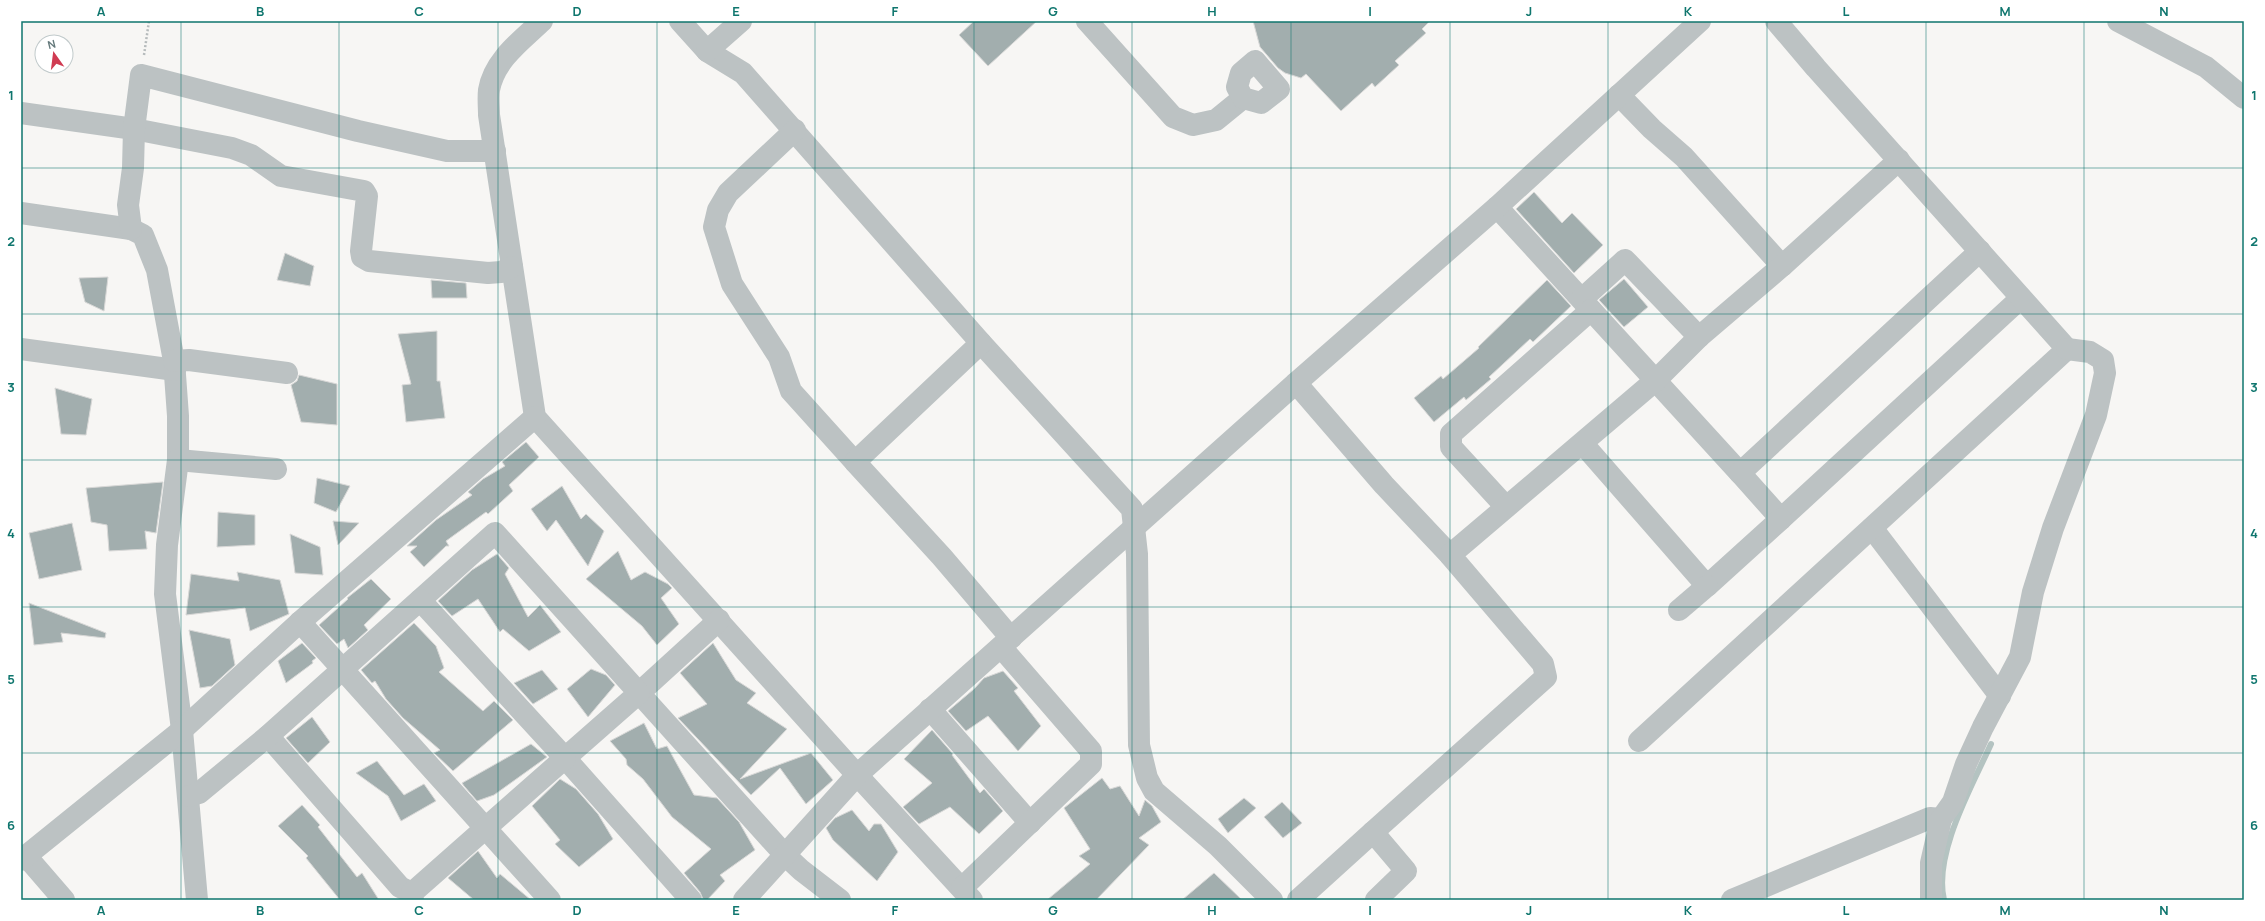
<svg xmlns="http://www.w3.org/2000/svg" width="2265" height="921" viewBox="0 0 2265 921" font-family="Manrope,sans-serif">
  <style>
    .lines { fill: none; stroke-linecap: round; stroke-linejoin: round }
    .stream { stroke: #b4c3c1; stroke-width: 6 }
    .building { fill: #a2aeae; stroke: #d8d8d7 }
    .path { stroke: #b6bbbc; stroke-width: 2.5; stroke-dasharray: 2 2; stroke-linecap: butt }
    .minor { stroke: #bcc2c3; stroke-width: 22 }
    .grid { fill: none; stroke: #0f766e; stroke-width: 1; stroke-opacity: 0.55 }
    .neatline { fill: none; stroke: #0f766e; stroke-width: 1.5 }
    .grid-label { font-size: 13px; text-anchor: middle; font-weight: bold; fill: #0f766e }
  </style>
  <rect width="100%" height="100%" fill="#f7f6f4"/>
  <g class="lines">
    <!-- stream -->
    <path class="stream" d="M1944,900C1933,854 1972,786 1991,744"/>
  </g>
  <!-- building -->
  <g class="building">
    <path d="M974,21H1037L988,66L959,35Z"/>
    <path d="M1253,21H1430L1422,29L1426,33L1395,61L1399,65L1375,87L1372,83L1341,111L1306,74L1301,78L1285,73L1278,68L1260,47Z"/>
    <path d="M1534,192L1562,223L1572,213L1603,245L1574,273L1516,209Z"/>
    <path d="M285,253L314,266L310,286L277,280Z"/>
    <path d="M108,277L104,311L85,302L79,278Z"/>
    <path d="M1624,279L1648,307L1624,327L1599,300Z"/>
    <path d="M431,280L466,283L467,298H432Z"/>
    <path d="M1547,280L1571,306L1533,342L1530,339L1489,377L1491,379L1466,400L1464,397L1434,422L1414,398L1441,376L1443,379L1479,348L1478,347Z"/>
    <path d="M437,331V381H440L445,418L406,422L402,385L411,384L398,334Z"/>
    <path d="M299,375L337,384V425L301,422L291,385L297,381Z"/>
    <path d="M55,388L92,399L86,435L61,434Z"/>
    <path d="M526,442L539,457L509,485L513,491L488,514L486,512L446,541L449,546H446L424,567L410,552L417,546H407L436,520L472,495L468,492L483,479L505,466L502,462Z"/>
    <path d="M317,478L350,486L336,512L314,503Z"/>
    <path d="M163,482L156,533L145,531L147,549L109,551L107,525L91,522L86,488Z"/>
    <path d="M562,486L581,519L586,514L604,531L588,566L556,520L547,531L531,509Z"/>
    <path d="M218,512L255,515V545L217,547Z"/>
    <path d="M333,521L359,523L338,545Z"/>
    <path d="M72,523L82,570L39,579L29,533Z"/>
    <path d="M290,534L320,547L323,575L295,573Z"/>
    <path d="M618,551L631,580L645,572L668,584L672,588L661,598L679,624L657,645L642,626L586,579Z"/>
    <path d="M497,554L509,568L505,574L528,617L540,605L561,632L529,651L503,629L500,632L478,599L452,616L438,601L472,570Z"/>
    <path d="M237,572L280,580L289,614L250,631L245,608L186,615L191,574L239,581Z"/>
    <path d="M371,579L391,599L364,625L368,630L348,648L344,639L337,644L319,625L348,599L347,598Z"/>
    <path d="M29,603L106,633L105,638L61,633L63,642L34,645Z"/>
    <path d="M414,623L436,646L444,668L439,672L483,711L494,701L513,720L453,771L434,753L440,750L403,718L386,699L375,681L372,683L361,670Z"/>
    <path d="M189,630L230,639L235,665L212,686L200,688Z"/>
    <path d="M302,643L316,658L312,661L313,663L286,683L278,661Z"/>
    <path d="M713,643L736,680L756,693L747,703L787,729L740,779L811,753L833,780L806,804L780,768L751,795L678,718L707,704L680,673Z"/>
    <path d="M591,669L606,675L615,685L588,717L567,689Z"/>
    <path d="M542,670L558,689L533,704L514,683Z"/>
    <path d="M1003,671L1018,688L1014,691L1041,726L1018,751L988,716L966,731L948,711L974,689L984,678Z"/>
    <path d="M312,717L330,742L308,763L286,738Z"/>
    <path d="M644,723L657,749L667,746L694,795L717,798L739,822L755,850L720,875L725,881L707,900L703,899L700,892L684,873L711,849L672,817L643,779L627,765L626,759L610,741Z"/>
    <path d="M932,730L953,754L952,755L980,793L984,789L1003,811L979,834L950,807L919,824L903,807L932,783L904,759Z"/>
    <path d="M531,744L547,757L494,795L477,801L464,786L462,783Z"/>
    <path d="M377,761L404,795L424,784L436,801L401,821L388,796L356,773Z"/>
    <path d="M1102,778L1110,789L1120,786L1139,816L1145,800L1152,806L1161,822L1139,838L1149,845L1096,900H1047L1090,864L1079,856L1090,849L1064,808Z"/>
    <path d="M560,779L576,789L598,814L613,839L579,867L555,844L560,840L532,806Z"/>
    <path d="M1244,798L1256,808L1228,833L1218,819Z"/>
    <path d="M1282,802L1302,823L1283,838L1264,817Z"/>
    <path d="M302,805L320,825L318,827L357,877L362,873L379,900H340L306,858L308,856L278,826Z"/>
    <path d="M852,810L869,831L874,824H881L898,852L877,881L833,840L826,828L835,818Z"/>
    <path d="M478,851L497,878L500,874L531,900H474L448,878Z"/>
    <path d="M1214,873L1242,900H1182Z"/>
  </g>
  <g class="lines">
    <!-- path -->
    <path class="path" d="M144,55L149,21"/>
    <!-- minor -->
    <g class="minor">
      <path d="M542,21C522,40 494,60 489,90C488,98 489,107 489,115L535,417L857,775L972,900"/>
      <path d="M680,21L707,51L743,73L981,343L1132,509L1137,554L1139,745L1147,778L1154,791L1218,846L1272,900"/>
      <path d="M1087,21L1173,117L1193,125L1216,120L1243,98"/>
      <path d="M2118,21L2206,67L2244,98"/>
      <path d="M707,51L741,21"/>
      <path d="M1255,61L1279,89L1261,103L1243,98L1237,87L1241,73Z"/>
      <path d="M1619,95L1652,129L1684,157L1782,266"/>
      <path d="M21,113L134,129L232,148L251,155L281,176L364,191L367,196L361,251L362,257L369,261L488,273L501,272L512,267"/>
      <path d="M795,130L728,193L718,210L714,227L732,284L779,357L791,391L855,462"/>
      <path d="M1497,207L1740,473"/>
      <path d="M21,213L131,229L143,235L157,270L174,361L178,416V460L167,545L165,594L182,730L197,900"/>
      <path d="M131,229L128,205L133,168L134,129L141,75L358,131L447,151H495"/>
      <path d="M1980,251L1740,473L1781,519L2021,298"/>
      <path d="M1582,299L1625,260L1699,337"/>
      <path d="M981,343L855,462L942,557L1011,638"/>
      <path d="M21,349L175,370"/>
      <path d="M174,361L189,360L287,373"/>
      <path d="M1296,383L1384,485L1450,555"/>
      <path d="M1583,444L1707,586L1781,519"/>
      <path d="M178,460L276,469"/>
      <path d="M1506,507L1451,447V434L1591,310"/>
      <path d="M1872,528L2000,696"/>
      <path d="M1679,610L1707,586"/>
      <path d="M719,620L639,693L785,855L801,870L840,900"/>
      <path d="M300,622L550,900"/>
      <path d="M930,709L1030,823"/>
      <path d="M268,736L400,887L412,893"/>
      <path d="M1639,741L2067,349L1816,68L1776,21"/>
      <path d="M189,796L199,793L268,736L495,533L639,693L565,758L691,900"/>
      <path d="M1373,832L1546,677L1543,664L1450,555L1656,380L1699,337L1782,266L1899,160"/>
      <path d="M26,856L64,900"/>
      <path d="M21,860L182,730L300,622L535,417"/>
      <path d="M962,888L1091,764V751L1001,647"/>
      <path d="M413,900L412,893L565,758L420,600"/>
      <path d="M744,900L857,775L1296,383L1497,207L1700,21"/>
      <path d="M1298,900L1373,832L1406,871L1376,900"/>
      <path d="M1732,900L1930,818L1941,819"/>
      <path d="M1931,900V863L1941,819L1953,802L1966,764L1983,727L2020,657L2033,592L2053,528L2096,415L2105,373L2103,360L2090,352L2067,349"/>
    </g>
  </g>
  <!-- grid -->
  <path class="grid" d="M181,21V900M339,21V900M498,21V900M657,21V900M815,21V900M974,21V900M1132,21V900M1291,21V900M1450,21V900M1608,21V900M1767,21V900M1926,21V900M2084,21V900M21,168H2244M21,314H2244M21,460H2244M21,607H2244M21,753H2244"/>
  <!-- border -->
  <rect width="2265" height="921" fill="none" stroke="#ffffff" stroke-width="44"/>
  <!-- north arrow -->
  <g transform="translate(54 54) rotate(346)"><circle r="19" fill="#ffffff" stroke="#c1cacb"/>
  <path d="M0-3L7 15L0 10L-7 15Z" fill="#d03b52"/>
  <text y="-6" font-size="11" font-weight="bold" text-anchor="middle" fill="#657a7c">N</text>
  </g>
  <rect x="22" y="22" width="2221" height="877" class="neatline"/>
  <g class="grid-label">
    <text x="101" y="16">A</text>
    <text x="260" y="16">B</text>
    <text x="419" y="16">C</text>
    <text x="577" y="16">D</text>
    <text x="736" y="16">E</text>
    <text x="895" y="16">F</text>
    <text x="1053" y="16">G</text>
    <text x="1212" y="16">H</text>
    <text x="1370" y="16">I</text>
    <text x="1529" y="16">J</text>
    <text x="1688" y="16">K</text>
    <text x="1846" y="16">L</text>
    <text x="2005" y="16">M</text>
    <text x="2164" y="16">N</text>
    <text x="11" y="100">1</text>
    <text x="2254" y="100">1</text>
    <text x="11" y="246">2</text>
    <text x="2254" y="246">2</text>
    <text x="11" y="392">3</text>
    <text x="2254" y="392">3</text>
    <text x="11" y="538">4</text>
    <text x="2254" y="538">4</text>
    <text x="11" y="684">5</text>
    <text x="2254" y="684">5</text>
    <text x="11" y="830">6</text>
    <text x="2254" y="830">6</text>
    <text x="101" y="915">A</text>
    <text x="260" y="915">B</text>
    <text x="419" y="915">C</text>
    <text x="577" y="915">D</text>
    <text x="736" y="915">E</text>
    <text x="895" y="915">F</text>
    <text x="1053" y="915">G</text>
    <text x="1212" y="915">H</text>
    <text x="1370" y="915">I</text>
    <text x="1529" y="915">J</text>
    <text x="1688" y="915">K</text>
    <text x="1846" y="915">L</text>
    <text x="2005" y="915">M</text>
    <text x="2164" y="915">N</text>
  </g>
</svg>
